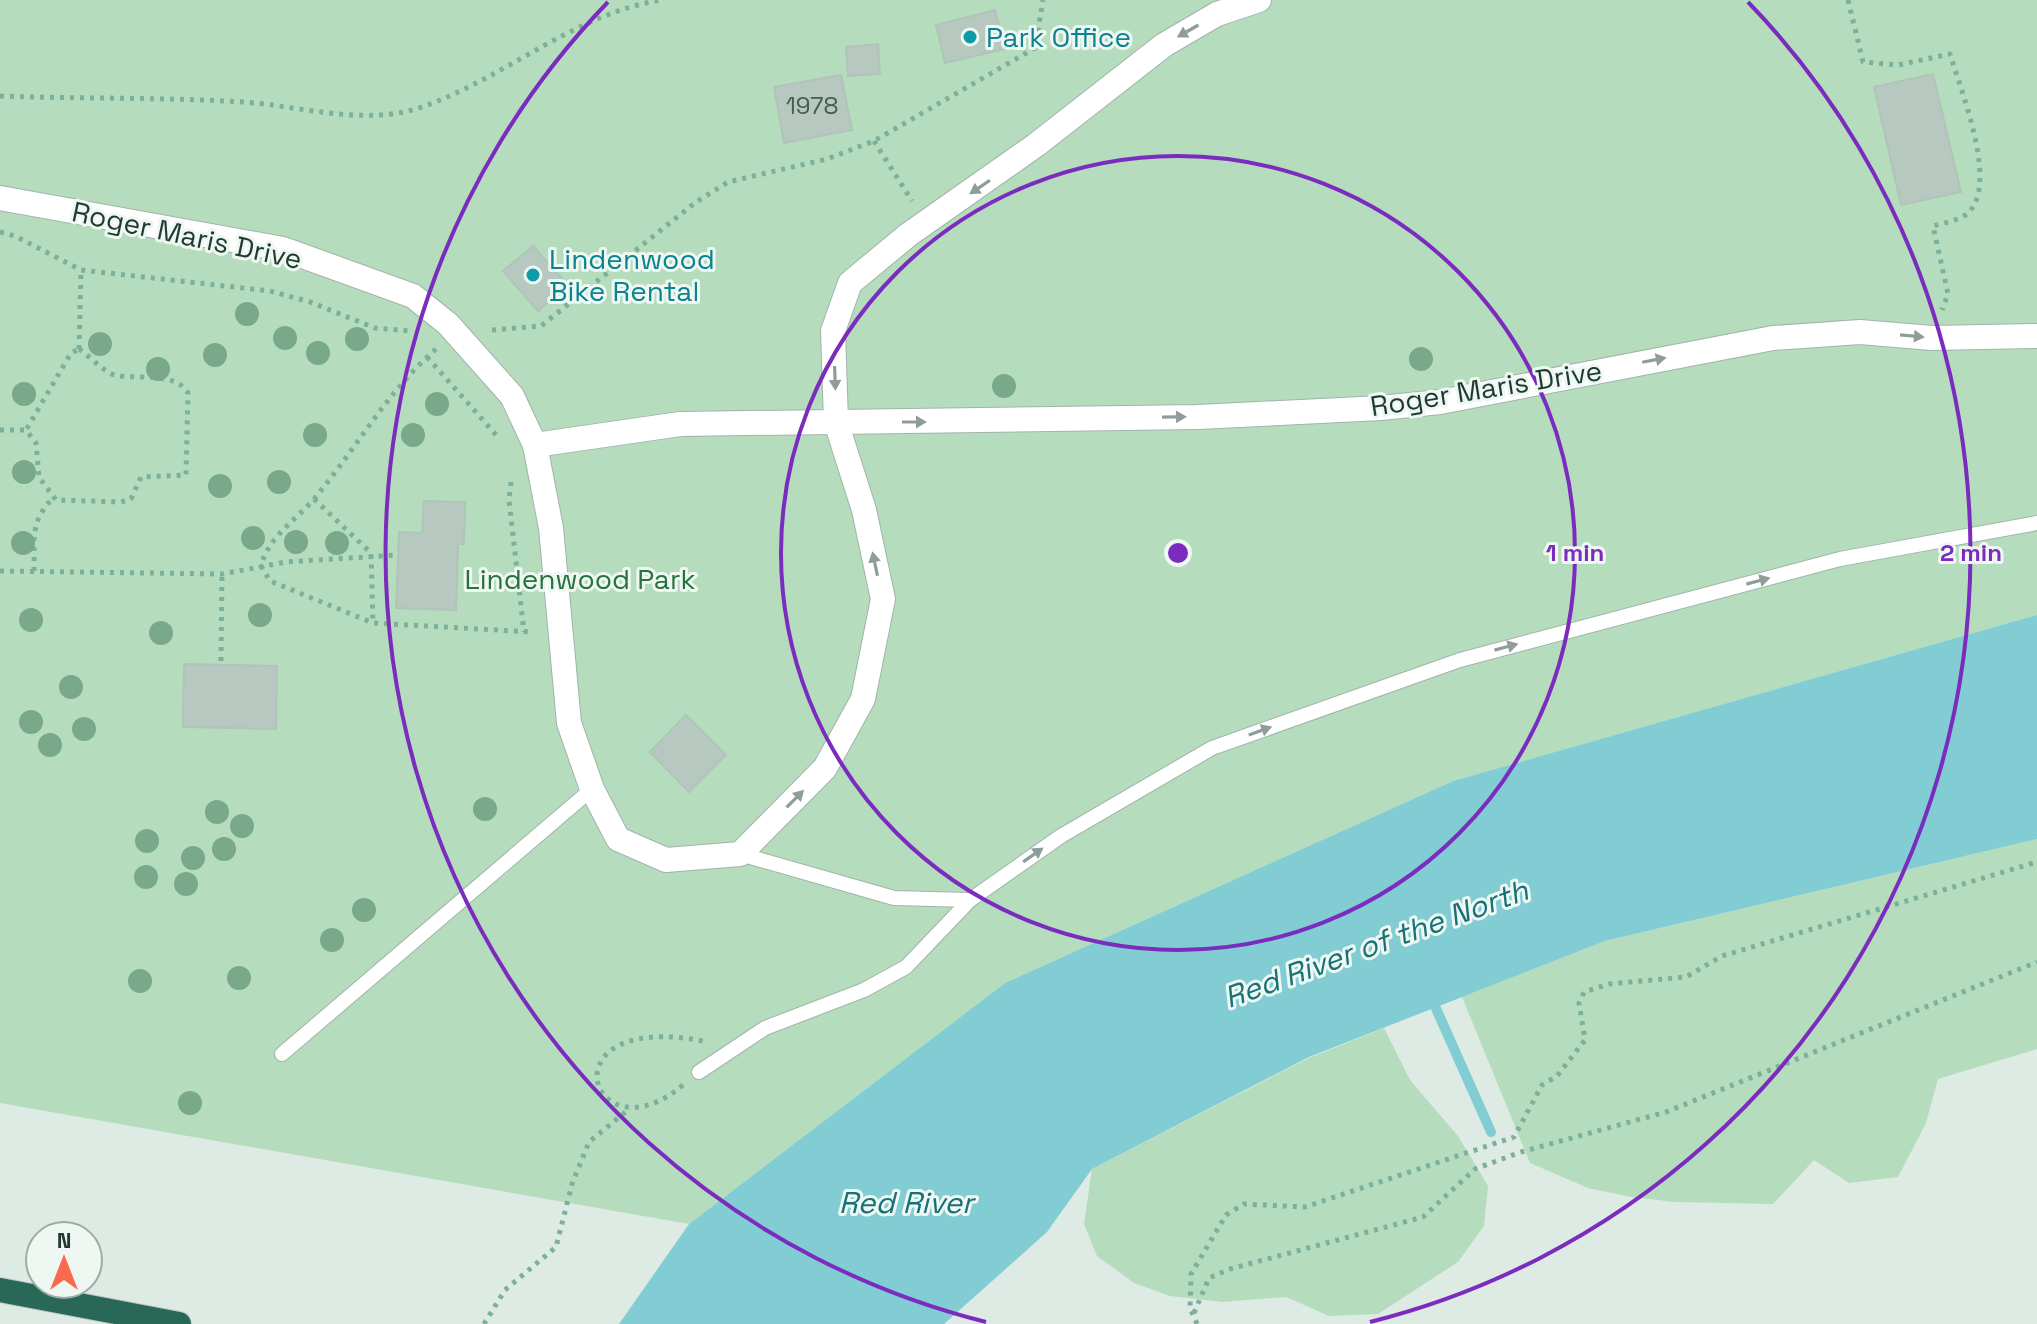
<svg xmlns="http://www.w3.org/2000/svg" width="2037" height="1324" viewBox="0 0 2037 1324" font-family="'Space Grotesk',sans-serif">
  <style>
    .green { fill: #b5ddbd }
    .water { fill: #82cdd3 }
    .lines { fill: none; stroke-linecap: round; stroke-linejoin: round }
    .stream { stroke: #82cdd3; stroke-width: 10 }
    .building { fill: #b6c8bf; stroke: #b0c4ba; stroke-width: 2 }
    .service-casing { stroke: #a1b3ab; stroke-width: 16 }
    .minor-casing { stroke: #a1b3ab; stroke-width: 26 }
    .motorway-casing { stroke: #c0c8c5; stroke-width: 26 }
    .path { stroke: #7db09b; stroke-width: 5; stroke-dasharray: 4 6; stroke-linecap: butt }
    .service { stroke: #fff; stroke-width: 14 }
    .minor { stroke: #fff; stroke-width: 24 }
    .motorway { stroke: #296856; stroke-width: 24 }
    .tree { fill: #79a989 }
    .oneway { fill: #8f9d98 }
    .ring { fill: none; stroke: #7b2cbf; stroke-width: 4 }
    .culture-dot { fill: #0f9aa8; stroke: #eef7f2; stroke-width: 3 }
    .labels { text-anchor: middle; stroke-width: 6; stroke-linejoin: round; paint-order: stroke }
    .number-label { font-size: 24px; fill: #455e54 }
    .culture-label { font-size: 28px; fill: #0d838f; stroke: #eef7f2; text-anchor: start }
    .street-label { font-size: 28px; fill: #1f3b31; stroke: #eef7f2 }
    .park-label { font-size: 28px; fill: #27733e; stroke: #eef7f2 }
    .water-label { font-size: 30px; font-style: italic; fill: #177179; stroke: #eef7f2 }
    .centre { fill: #7b2cbf; stroke: #eef7f2; stroke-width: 4 }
    .ring-label { font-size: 24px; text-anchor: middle; font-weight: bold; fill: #7b2cbf; stroke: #eef7f2; stroke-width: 6; stroke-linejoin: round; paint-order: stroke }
  </style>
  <rect width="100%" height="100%" fill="#deebe4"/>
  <!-- green -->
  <g class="green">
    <path d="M0,0H2037V615L1453,781L1005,983L689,1224L0,1103Z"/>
    <path d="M2037,839V1049L1938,1079L1926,1123L1898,1177L1849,1183L1814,1160L1773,1204L1675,1202L1631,1197L1588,1188L1530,1163L1462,997L1605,941Z"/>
    <path d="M1384,1028L1410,1080L1458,1136L1488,1186L1484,1226L1458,1262L1378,1314L1329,1316L1286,1297L1223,1302L1170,1296L1134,1283L1097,1256L1084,1224L1092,1169L1309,1058Z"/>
  </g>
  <!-- water -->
  <path class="water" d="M2037,615V839L1605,941L1309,1057L1092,1169L1047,1232L944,1324H619L689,1224L1005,983L1453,781Z"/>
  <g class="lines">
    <!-- stream -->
    <path class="stream" d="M1430,995L1491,1132"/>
  </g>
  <!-- building -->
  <g class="building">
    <path d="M995,10L1005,49L945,63L936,25Z"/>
    <path d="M878,44L880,74L848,76L846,47Z"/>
    <path d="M1933,74L1961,192L1901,205L1874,87Z"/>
    <path d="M841,75L852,130L784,143L774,87Z"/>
    <path d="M533,246L568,285L538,311L503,271Z"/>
    <path d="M424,501L465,502L464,544H458L456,610L396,608L399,532L422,533Z"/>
    <path d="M184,664L277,666L276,729L183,727Z"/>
    <path d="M686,715L726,755L689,792L650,752Z"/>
  </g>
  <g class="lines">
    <!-- service casing -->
    <g class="service-casing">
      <g id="service">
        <path d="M740,854L894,898L970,900"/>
        <path d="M282,1054L592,789"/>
        <path d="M699,1072L765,1028L864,990L906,967L970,900L1061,836L1212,748L1460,660L1840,559L2037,523"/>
      </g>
    </g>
    <!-- minor casing -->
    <g class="minor-casing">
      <g id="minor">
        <path d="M0,198L283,249L413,296L448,324L512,396L535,445L551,528L569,723L592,789L618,839L666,860L740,854L825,768L863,699L883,599L864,510L836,422L833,331L850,283L908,235L1036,145L1164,45L1217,14L1259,0"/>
        <path d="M535,445L680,424L1198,417L1381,408L1440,402L1773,338L1860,332L1932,338L2037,336"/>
      </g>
    </g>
    <!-- motorway casing -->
    <g class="motorway-casing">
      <path id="motorway" d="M0,1290L179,1324"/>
    </g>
    <!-- path -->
    <g class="path">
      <path d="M1848,0L1863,62L1898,65L1950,54C1961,91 1999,184 1968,213C1960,220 1944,223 1933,226L1948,294L1942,310"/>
      <path d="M0,96C81,99 163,97 243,102C300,106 363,126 419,108C503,80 574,13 662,0"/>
      <path d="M874,141L912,201"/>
      <path d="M0,232L15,236L81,270L270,291L310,302L375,328L410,331"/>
      <path d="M492,330L541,326L696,202L728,182L827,159L874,141L1035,48L1043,0"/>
      <path d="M79,349C90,356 103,372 115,375C137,380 175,371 188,393L186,475L141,477L131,499L121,502L56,500L39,477L36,443L26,430L71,353Z"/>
      <path d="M79,349L81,270"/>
      <path d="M436,349C386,393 356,449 314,499C294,522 269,536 261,566L270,581L373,623L532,632"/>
      <path d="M427,357L498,437"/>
      <path d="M0,430H26"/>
      <path d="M511,482L509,500L524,632"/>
      <path d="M314,499L371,553L373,623"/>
      <path d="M0,571L222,574L286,562L398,555"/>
      <path d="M34,571C35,538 29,522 54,497"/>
      <path d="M221,661L222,574"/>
      <path d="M683,1085C591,1163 540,1010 703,1041"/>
      <path d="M1194,1313L1209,1278L1230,1269L1423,1217L1475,1169L1521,1152L1666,1112L2037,962"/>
      <path d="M484,1324L505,1290L556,1247L572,1184L589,1142L629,1109"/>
      <path d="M1197,1324L1190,1308L1191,1274L1226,1215L1244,1204L1305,1207L1514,1137L1542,1085L1557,1076L1585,1040L1579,1003L1584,992L1609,984L1686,977L1722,956L2037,862"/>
    </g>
    <!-- service -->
    <use href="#service" class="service"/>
    <!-- minor -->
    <use href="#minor" class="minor"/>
    <!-- motorway -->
    <use href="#motorway" class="motorway"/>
  </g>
  <!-- trees -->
  <g class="tree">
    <circle cx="247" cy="314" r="12"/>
    <circle cx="285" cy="338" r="12"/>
    <circle cx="357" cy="339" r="12"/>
    <circle cx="100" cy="344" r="12"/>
    <circle cx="318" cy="353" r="12"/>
    <circle cx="215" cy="355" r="12"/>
    <circle cx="1421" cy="359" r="12"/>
    <circle cx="158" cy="369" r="12"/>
    <circle cx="1004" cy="386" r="12"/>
    <circle cx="24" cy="394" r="12"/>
    <circle cx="437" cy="404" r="12"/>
    <circle cx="315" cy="435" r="12"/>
    <circle cx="413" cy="435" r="12"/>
    <circle cx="24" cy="472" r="12"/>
    <circle cx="279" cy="482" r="12"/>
    <circle cx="220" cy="486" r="12"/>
    <circle cx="253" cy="538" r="12"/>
    <circle cx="296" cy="542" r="12"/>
    <circle cx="23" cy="543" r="12"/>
    <circle cx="337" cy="543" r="12"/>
    <circle cx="260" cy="615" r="12"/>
    <circle cx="31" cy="620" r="12"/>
    <circle cx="161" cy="633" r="12"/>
    <circle cx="71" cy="687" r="12"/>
    <circle cx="31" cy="722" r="12"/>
    <circle cx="84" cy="729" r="12"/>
    <circle cx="50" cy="745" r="12"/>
    <circle cx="485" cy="809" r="12"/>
    <circle cx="217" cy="812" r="12"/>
    <circle cx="242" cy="826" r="12"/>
    <circle cx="147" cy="841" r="12"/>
    <circle cx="224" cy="849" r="12"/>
    <circle cx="193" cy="858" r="12"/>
    <circle cx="146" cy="877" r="12"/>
    <circle cx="186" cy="884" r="12"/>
    <circle cx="364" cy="910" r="12"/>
    <circle cx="332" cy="940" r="12"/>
    <circle cx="239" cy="978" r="12"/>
    <circle cx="140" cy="981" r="12"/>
    <circle cx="190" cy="1103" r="12"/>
  </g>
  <!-- one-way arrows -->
  <defs><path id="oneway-solid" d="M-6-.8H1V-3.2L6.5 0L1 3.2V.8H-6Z" transform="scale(2)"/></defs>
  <g class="oneway">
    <use href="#oneway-solid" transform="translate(1188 31) rotate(150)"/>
    <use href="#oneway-solid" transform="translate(980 187) rotate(146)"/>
    <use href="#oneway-solid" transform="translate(1912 336) rotate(5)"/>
    <use href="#oneway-solid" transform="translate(1654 360) rotate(-11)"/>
    <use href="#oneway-solid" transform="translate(835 378) rotate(88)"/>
    <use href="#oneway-solid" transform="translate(1174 417) rotate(-1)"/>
    <use href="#oneway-solid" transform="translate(914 422)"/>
    <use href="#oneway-solid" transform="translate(875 564) rotate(-102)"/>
    <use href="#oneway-solid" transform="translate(1758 581) rotate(-15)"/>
    <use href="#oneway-solid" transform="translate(1506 647) rotate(-15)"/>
    <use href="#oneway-solid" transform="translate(1260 731) rotate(-20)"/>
    <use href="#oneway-solid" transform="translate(795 799) rotate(-45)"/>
    <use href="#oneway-solid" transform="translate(1033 855) rotate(-35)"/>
  </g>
  <!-- distance rings -->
  <g class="ring">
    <circle cx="1178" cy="553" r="397"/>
    <path d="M986 1322A793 793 0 0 1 608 2M1748 2A793 793 0 0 1 1370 1322"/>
  </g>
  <!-- markers -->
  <g class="culture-dot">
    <circle cx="970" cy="37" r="8"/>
    <circle cx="533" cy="275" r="8"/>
  </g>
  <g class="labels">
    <!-- number labels -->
    <g class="number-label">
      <text x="812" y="114">1978</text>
    </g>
    <!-- culture labels -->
    <g class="culture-label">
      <text x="986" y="47">Park Office</text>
      <text x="549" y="269">Lindenwood<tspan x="549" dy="32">Bike Rental</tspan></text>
    </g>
    <!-- street labels -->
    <g class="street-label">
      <text transform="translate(187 235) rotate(12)" y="10">Roger Maris Drive</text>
      <text transform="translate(1486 388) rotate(-9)" y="10">Roger Maris Drive</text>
    </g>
    <!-- park labels -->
    <g class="park-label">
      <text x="580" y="589">Lindenwood Park</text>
    </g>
    <!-- water labels -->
    <g class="water-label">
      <text transform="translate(1376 944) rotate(-20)" y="10">Red River of the North</text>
      <text x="906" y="1213">Red River</text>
    </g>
  </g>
  <circle cx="1178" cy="553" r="12" class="centre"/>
  <g class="ring-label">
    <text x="1575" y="561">1 min</text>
    <text x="1971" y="561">2 min</text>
  </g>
  <!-- north arrow -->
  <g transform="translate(64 1260)"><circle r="38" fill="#eef7f2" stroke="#9baca5" stroke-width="2"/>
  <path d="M0-6L14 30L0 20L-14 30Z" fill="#f8694e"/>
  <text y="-12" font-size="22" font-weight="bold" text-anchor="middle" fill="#1f3b31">N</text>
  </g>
</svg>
